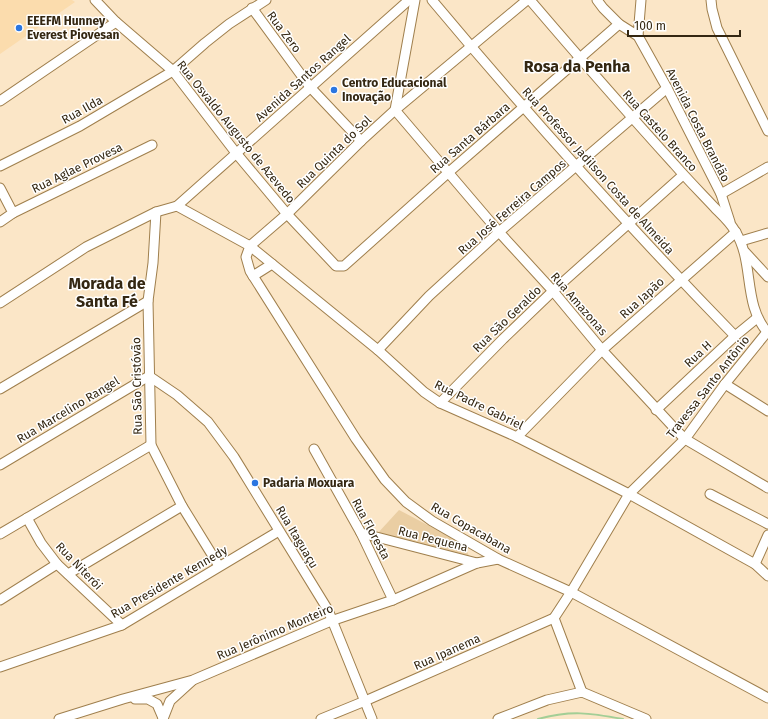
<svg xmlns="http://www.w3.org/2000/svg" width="768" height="719" viewBox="0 0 768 719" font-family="'Fira Sans',sans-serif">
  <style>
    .built { fill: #fbdcad }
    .green { fill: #eacea3 }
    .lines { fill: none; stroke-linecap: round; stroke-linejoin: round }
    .stream { stroke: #a3ce96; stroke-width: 2 }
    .minor-casing { stroke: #9f7f4d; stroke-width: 11 }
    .minor { stroke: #fff; stroke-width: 9 }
    .poi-dot { fill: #2b76e1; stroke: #fff; stroke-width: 1.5 }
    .labels { text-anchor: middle; stroke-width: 3; stroke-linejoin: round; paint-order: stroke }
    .poi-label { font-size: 12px; font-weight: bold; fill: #342712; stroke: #fff; text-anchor: start }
    .street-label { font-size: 12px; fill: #342712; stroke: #fff }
    .district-label { font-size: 16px; font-weight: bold; fill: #342712; stroke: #fff }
  </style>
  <rect width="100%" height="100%" fill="#fbe6c7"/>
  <!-- built -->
  <path class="built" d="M0,0H72L75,2L0,54Z"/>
  <!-- green -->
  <path class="green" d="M399,510L460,542L465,547L469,556L377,534Z"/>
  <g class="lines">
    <!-- stream -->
    <path class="stream" d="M538,719C571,710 590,713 623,719"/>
    <!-- minor casing -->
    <g class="minor-casing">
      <g id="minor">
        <path d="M95,0L116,22L173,71L236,153L287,214L336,266H344L449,172L619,24"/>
        <path d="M415,0L395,110L499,232L553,291L602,350L678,432L685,439L768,488"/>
        <path d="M432,0C529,116 630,228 735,336"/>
        <path d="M527,0L395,110L361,141L287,214L250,246L246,257L250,271L356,439L385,480L406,502L432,521L498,559L571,592L768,698"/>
        <path d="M530,0C577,55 625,110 674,164C687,179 701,193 715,208C722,215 730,222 735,231C755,262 742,304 768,333"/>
        <path d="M597,0L603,8L619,24L638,36L667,88L721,194L730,222"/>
        <path d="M711,0L712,9L717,28L768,131"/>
        <path d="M252,8L310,87L361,141"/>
        <path d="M638,36L641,0"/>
        <path d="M0,101L116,22"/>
        <path d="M0,166L80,126L173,71L205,43L229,24L266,0"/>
        <path d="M0,188L13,213L0,222"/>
        <path d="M721,194L768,167"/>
        <path d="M177,206L250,246L378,350L424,392L440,403L517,437L629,494L755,564L768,576"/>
        <path d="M156,212L153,263L148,301L151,445L182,506L219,566"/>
        <path d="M13,213L152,145"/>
        <path d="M741,241L768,233"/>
        <path d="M745,252L768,277"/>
        <path d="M253,276L272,264"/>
        <path d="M0,303L86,247L156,212L177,206L409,0"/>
        <path d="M378,350L429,296L499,232L667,88"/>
        <path d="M725,384L768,411"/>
        <path d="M0,389L148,301"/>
        <path d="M440,403L503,339L553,291L683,175"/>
        <path d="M656,410L735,336L757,318"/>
        <path d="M517,437L602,350L736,232"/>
        <path d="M314,449L361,533L393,600"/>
        <path d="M0,465L149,376L177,395L208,422L234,457L328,610L372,719"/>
        <path d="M710,494L768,524"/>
        <path d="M27,518L41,543L57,564L122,625"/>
        <path d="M361,533L477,563"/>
        <path d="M0,534L151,445"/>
        <path d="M755,564L768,535"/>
        <path d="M68,574L182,506"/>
        <path d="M0,600L57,564"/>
        <path d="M554,618L582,692"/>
        <path d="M0,667L122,625L279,531"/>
        <path d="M135,699H148L157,704L163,718"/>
        <path d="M59,719L123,699L193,680L331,621L393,600L477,563L498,559"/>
        <path d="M163,719L170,701L192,681"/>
        <path d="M321,719L365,701L554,618L571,592L629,494L685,439L725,384L767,332"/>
        <path d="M498,719L547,700L582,692L646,719"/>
      </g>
    </g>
    <!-- minor -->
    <use href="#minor" class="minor"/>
  </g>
  <!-- markers -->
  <g class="poi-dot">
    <circle cx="19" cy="28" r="4"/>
    <circle cx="334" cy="90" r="4"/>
    <circle cx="255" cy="483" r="4"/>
  </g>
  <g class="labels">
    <!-- poi labels -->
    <g class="poi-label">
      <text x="27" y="25">EEEFM Hunney<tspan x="27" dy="14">Everest Piovesan</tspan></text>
      <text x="342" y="87">Centro Educacional<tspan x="342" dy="14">Inovação</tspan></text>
      <text x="263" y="487">Padaria Moxuara</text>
    </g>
    <!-- street labels -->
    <g class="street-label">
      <text transform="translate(284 32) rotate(53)" y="4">Rua Zero</text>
      <text transform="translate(303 78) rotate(-42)" y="4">Avenida Santos Rangel</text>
      <text transform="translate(82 110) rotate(-29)" y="4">Rua Ilda</text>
      <text transform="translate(698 125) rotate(63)" y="4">Avenida Costa Brandão</text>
      <text transform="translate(660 131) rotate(48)" y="4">Rua Castelo Branco</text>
      <text transform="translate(236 132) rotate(51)" y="4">Rua Osvaldo Augusto de Azevedo</text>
      <text transform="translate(470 138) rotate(-41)" y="4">Rua Santa Bárbara</text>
      <text transform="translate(334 152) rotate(-44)" y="4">Rua Quinta do Sol</text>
      <text transform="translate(77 168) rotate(-26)" y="4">Rua Aglae Provesa</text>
      <text transform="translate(598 171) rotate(48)" y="4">Rua Professor Jadilson Costa de Almeida</text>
      <text transform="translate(512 207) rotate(-41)" y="4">Rua José Ferreira Campos</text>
      <text transform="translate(642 298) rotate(-42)" y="4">Rua Japão</text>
      <text transform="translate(579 304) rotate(49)" y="4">Rua Amazonas</text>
      <text transform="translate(507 319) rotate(-44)" y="4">Rua São Geraldo</text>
      <text transform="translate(698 354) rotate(-43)" y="4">Rua H</text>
      <text transform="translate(137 386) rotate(-91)" y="4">Rua São Cristóvão</text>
      <text transform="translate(708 387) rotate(-52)" y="4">Travessa Santo Antônio</text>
      <text transform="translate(479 405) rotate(26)" y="4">Rua Padre Gabriel</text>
      <text transform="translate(68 410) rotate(-31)" y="4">Rua Marcelino Rangel</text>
      <text transform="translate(471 528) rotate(30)" y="4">Rua Copacabana</text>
      <text transform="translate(371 529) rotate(62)" y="4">Rua Floresta</text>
      <text transform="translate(297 537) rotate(59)" y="4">Rua Itaguaçu</text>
      <text transform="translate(433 539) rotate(14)" y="4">Rua Pequena</text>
      <text transform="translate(79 566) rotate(46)" y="4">Rua Niterói</text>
      <text transform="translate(169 582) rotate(-30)" y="4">Rua Presidente Kennedy</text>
      <text transform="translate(275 632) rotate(-23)" y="4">Rua Jerônimo Monteiro</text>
      <text transform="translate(447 652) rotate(-24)" y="4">Rua Ipanema</text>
    </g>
    <!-- district labels -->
    <g class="district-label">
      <text x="577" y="72">Rosa da Penha</text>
      <text x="107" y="289">Morada de<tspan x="107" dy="18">Santa Fé</tspan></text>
    </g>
  </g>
  <!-- scale -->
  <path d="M628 30v6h112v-6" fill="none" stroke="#342712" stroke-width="2"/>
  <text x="634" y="30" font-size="12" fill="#342712" stroke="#ffffff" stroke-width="3" paint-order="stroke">100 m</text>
</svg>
